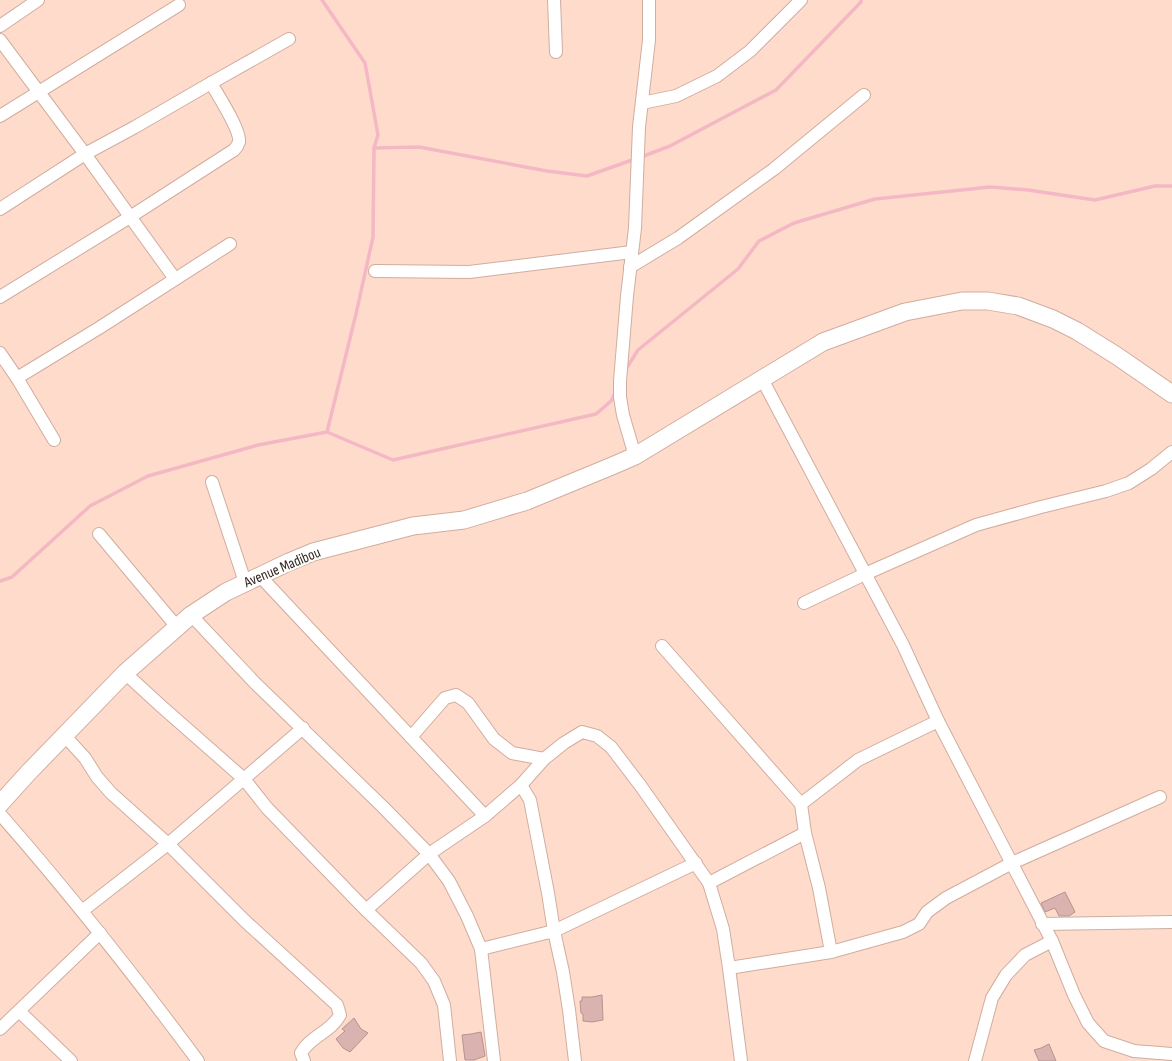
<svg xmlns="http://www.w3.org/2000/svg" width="1172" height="1061" viewBox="0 0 1172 1061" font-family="'Sofia Sans Condensed',sans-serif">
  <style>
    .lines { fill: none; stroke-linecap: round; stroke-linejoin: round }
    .stream { stroke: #f4b8c4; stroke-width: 3.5 }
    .building { fill: #dab3b0; stroke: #b7928f }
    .street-casing { stroke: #d0ad9f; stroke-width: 14 }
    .secondary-casing { stroke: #d0ad9f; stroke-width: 19 }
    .street { stroke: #fff; stroke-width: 12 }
    .secondary { stroke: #fff; stroke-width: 17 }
    .labels { text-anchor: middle; stroke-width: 4; stroke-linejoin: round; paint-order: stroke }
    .street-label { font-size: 15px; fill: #342722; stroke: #fff }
  </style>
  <rect width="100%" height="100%" fill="#ffdbcc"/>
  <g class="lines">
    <!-- stream -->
    <g class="stream">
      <path d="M322,0L365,63L378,135L374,148"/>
      <path d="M641,157L670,146L776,90L861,2V0"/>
      <path d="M626,369L638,350L738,269L759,241L794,223L875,199L990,187L1028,190L1095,200L1155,186H1172"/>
      <path d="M327,432L356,314L373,237L374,148L419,147L547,171L587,176L635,159"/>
      <path d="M0,581L12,577L90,506L148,476L258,445L327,432L393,460L596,414L611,401L616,391"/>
    </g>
  </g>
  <!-- building -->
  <g class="building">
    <path d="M1065,892L1075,912L1069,916H1059L1055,908L1045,912L1041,903Z"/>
    <path d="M602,995L603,1020L592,1022L583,1021V1014L581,1013L580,1001H582V997H592Z"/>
    <path d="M354,1018L361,1029L368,1033L350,1052L343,1048L336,1039L345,1031L342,1029Z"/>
    <path d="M481,1032L485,1056L474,1060H465L462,1035L471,1034Z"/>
    <path d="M1049,1044L1056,1061H1039L1034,1050L1041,1048Z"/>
  </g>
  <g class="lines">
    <!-- street casing -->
    <g class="street-casing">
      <g id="street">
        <path d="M554,0L556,52"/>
        <path d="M0,26L38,0"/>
        <path d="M0,40L85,154L175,279"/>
        <path d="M642,103L676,96L717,76L750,51L801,0"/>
        <path d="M0,116L179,5"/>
        <path d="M0,209L85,154L135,127L211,83L289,39"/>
        <path d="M630,267L678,238L774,169L864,95"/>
        <path d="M375,271L469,272L632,252"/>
        <path d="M0,297L130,217L234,150C236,148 238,145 239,142C241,130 217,94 211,83"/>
        <path d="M0,353L17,378L54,440"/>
        <path d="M17,378L99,328L230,244"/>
        <path d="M762,379L903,645L938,721L1052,941"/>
        <path d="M635,456L623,415L620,397V381L627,296L635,228L639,127L649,40V0"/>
        <path d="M212,482L245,582"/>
        <path d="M99,534L177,627"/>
        <path d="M259,575L485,816"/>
        <path d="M804,603L865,574L976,525L1041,507L1106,491L1129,483L1151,469L1172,452"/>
        <path d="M191,615L254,682L383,807L429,854L449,881L467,916L481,949L494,1061"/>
        <path d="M662,646L801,804"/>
        <path d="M125,673L161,706L244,779L267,808L366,910L421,963L434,981L444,1005L450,1061"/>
        <path d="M64,735L85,758L97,777L111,793L168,844L245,921L337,1005L340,1015C331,1032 309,1037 301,1053L304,1061"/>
        <path d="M411,737L445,698L456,695L468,703L494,739L512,753L544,759"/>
        <path d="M521,785L530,800L548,893L554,931L563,972L569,1010L575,1061"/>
        <path d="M0,814C70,894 135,976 198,1061"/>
        <path d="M709,883L805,833L801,804L858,760L938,721"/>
        <path d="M366,910L429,854L485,816L521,785L544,759L564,743L582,732L597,736L611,747L640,785L709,883L723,929L729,968L741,1061"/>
        <path d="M82,911L168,844L303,728"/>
        <path d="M1042,924L1172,922"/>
        <path d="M481,949L554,931L696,863"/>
        <path d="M831,952L903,932L919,924L927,912L946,898L1012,863L1160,797"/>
        <path d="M729,968L831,952L819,888L805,833"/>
        <path d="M19,1011L71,1061"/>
        <path d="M0,1029L100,933"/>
        <path d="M975,1061L992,998L1006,975L1025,955L1052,941L1074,995L1088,1023L1104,1041L1134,1051L1172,1054"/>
      </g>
    </g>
    <!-- secondary casing -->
    <g class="secondary-casing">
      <path id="secondary" d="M0,804L28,773L125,673L191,615L226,592L289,562L313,552L413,526L464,520L527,501L612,466L635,456L823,342L905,312L962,301H988L1018,306L1053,319L1077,331L1117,356L1172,394"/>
    </g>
    <!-- street -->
    <use href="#street" class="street"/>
    <!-- secondary -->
    <use href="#secondary" class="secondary"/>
  </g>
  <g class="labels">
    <!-- street labels -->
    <g class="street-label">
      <text transform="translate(282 567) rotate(-23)" y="5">Avenue Madibou</text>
    </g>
  </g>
</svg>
